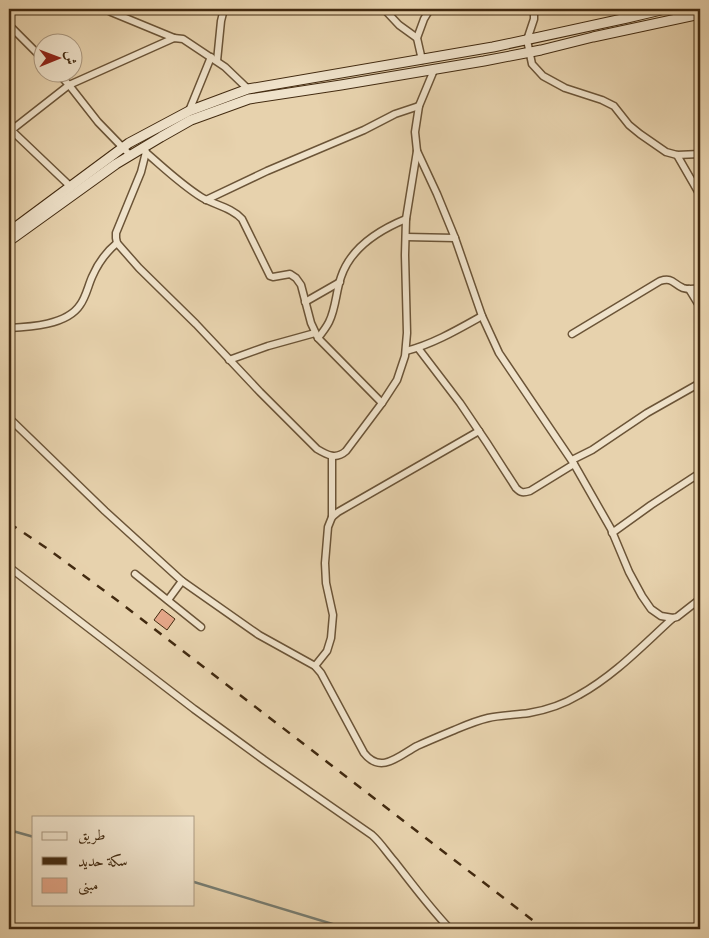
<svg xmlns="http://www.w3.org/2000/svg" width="709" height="938" viewBox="0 0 709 938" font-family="'IM FELL French Canon',Amiri,serif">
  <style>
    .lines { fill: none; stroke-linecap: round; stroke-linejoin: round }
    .stream { stroke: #777d72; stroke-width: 2.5 }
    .building { fill: #e4a688; stroke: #422a10 }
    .street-casing { stroke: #6b5437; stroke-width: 9 }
    .secondary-casing { stroke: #422a10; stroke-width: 11 }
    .street { stroke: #efe2ca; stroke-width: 6 }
    .secondary { stroke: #efe2ca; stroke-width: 9 }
    .rail { stroke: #422a10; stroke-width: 2.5; stroke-dasharray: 9 9; stroke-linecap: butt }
  </style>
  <rect width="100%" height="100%" fill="#e7d2ad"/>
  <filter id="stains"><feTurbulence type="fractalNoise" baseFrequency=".004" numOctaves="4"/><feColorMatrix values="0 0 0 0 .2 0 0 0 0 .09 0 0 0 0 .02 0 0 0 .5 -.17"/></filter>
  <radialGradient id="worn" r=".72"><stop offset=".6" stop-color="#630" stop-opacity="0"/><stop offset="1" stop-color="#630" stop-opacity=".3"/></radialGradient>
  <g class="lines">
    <!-- stream -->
    <g class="stream">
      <path d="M9,830L34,837"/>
      <path d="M194,882L349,929"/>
    </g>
  </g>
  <!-- building -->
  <path class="building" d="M162,609L175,619L167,630L154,620Z"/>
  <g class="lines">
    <!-- street casing -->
    <g class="street-casing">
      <g id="street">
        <path d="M105,9L111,12L174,38"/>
        <path d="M384,9L399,25L417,38"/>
        <path d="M534,9V19L527,40L532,64L543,76L565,88L602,100L614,106L629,125L640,134L666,152L677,155L700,154"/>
        <path d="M9,10L11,9"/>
        <path d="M9,25L42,58"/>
        <path d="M422,60L417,38L424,19L430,9"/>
        <path d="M217,61L221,21L224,9"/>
        <path d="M434,70L419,106L415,132L417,151L437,194L455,238L482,316L499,353L574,464L611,529L629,572L642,596L651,609L661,616L673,618"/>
        <path d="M57,72L69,85L98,122L130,155"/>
        <path d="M189,111L211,57"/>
        <path d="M9,128L71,187"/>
        <path d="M9,132L69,85L174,38L183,39L225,67L248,89"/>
        <path d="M143,150C162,166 179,183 201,197C214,205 231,207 242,219L270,276L273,277L290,274L296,278L301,285L311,323L318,338L382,403"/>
        <path d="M146,152L141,172L116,233V238L117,243L139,268L196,324L260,392L317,449C327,455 336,460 346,451L382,403L397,380L405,356L407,333L405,255L406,219L417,151"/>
        <path d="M677,155L700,195"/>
        <path d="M206,200L267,171L364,130L395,114L419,106"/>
        <path d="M406,237L455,238"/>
        <path d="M689,289L700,307"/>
        <path d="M305,302L340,282"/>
        <path d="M9,328C30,327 67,325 80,305C86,297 88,286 92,277C98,263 106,252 117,243"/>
        <path d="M572,334L660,281C673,277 673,284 683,288C689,290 694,289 700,288"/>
        <path d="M318,338C322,333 326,328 329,322C336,308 336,291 341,277C351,247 379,230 406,219"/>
        <path d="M418,348L460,403L487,443L516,488C521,493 523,493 530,491L574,464"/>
        <path d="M406,351C433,344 457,330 482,316"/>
        <path d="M229,360L268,346L315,333"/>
        <path d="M9,418L105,511L182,581L259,635L315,666L321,673L364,753C381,775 400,755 417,746C428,741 440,736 452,731C464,726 475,721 488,718C501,715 516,715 529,713C547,710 564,704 579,695C615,675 643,645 673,618L677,617L700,599"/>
        <path d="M572,460L592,450L647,413L700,383"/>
        <path d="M332,517V456"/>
        <path d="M612,533L651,505L700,473"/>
        <path d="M9,567L194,709L264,760L372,835C381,843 387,853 395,862C413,885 430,908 450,929"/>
        <path d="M135,574L201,627"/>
        <path d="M168,600L182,581"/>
        <path d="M315,666L327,651L331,638L333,615L326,583L325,563L328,527L332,517L338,512L479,431"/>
      </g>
    </g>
    <!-- secondary casing -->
    <g class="secondary-casing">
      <g id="secondary">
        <path d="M9,232L129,143L189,111L248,89L493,47L627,18L665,9"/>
        <path d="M9,241L116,164L161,137L191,120L249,99L341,85L484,61L541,50L593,37L700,14"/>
      </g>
    </g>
    <!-- street -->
    <use href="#street" class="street"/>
    <!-- secondary -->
    <use href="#secondary" class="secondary"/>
    <!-- rail -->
    <path class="rail" d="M9,523L48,549L114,598L544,929"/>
  </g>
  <!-- margin -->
  <rect width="709" height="938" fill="none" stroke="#e7d2ad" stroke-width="30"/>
  <rect x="10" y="10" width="689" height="918" fill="none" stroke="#422a10" stroke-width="2.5"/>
  <rect x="15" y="15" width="679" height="908" fill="none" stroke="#422a10"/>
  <!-- legend -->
  <rect x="32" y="816" width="162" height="90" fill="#efe2ca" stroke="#aa9880"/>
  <rect x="42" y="832" width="25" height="8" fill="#efe2ca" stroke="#aa9880"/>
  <text x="78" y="840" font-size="15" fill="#422a10">طريق</text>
  <rect x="42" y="857" width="25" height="8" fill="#422a10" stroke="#aa9880"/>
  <text x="78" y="866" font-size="15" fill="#422a10">سكة حديد</text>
  <rect x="42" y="878" width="25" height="15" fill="#e4a688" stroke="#aa9880"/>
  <text x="78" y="890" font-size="15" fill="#422a10">مبنى</text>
  <!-- north arrow -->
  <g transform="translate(58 58) rotate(89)"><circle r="24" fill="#efe2ca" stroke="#aa9880"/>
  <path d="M0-4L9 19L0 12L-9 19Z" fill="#8f2418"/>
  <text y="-8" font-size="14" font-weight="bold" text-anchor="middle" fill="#422a10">ش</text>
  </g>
  <rect width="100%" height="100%" filter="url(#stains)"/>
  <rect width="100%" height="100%" fill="url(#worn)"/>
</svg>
